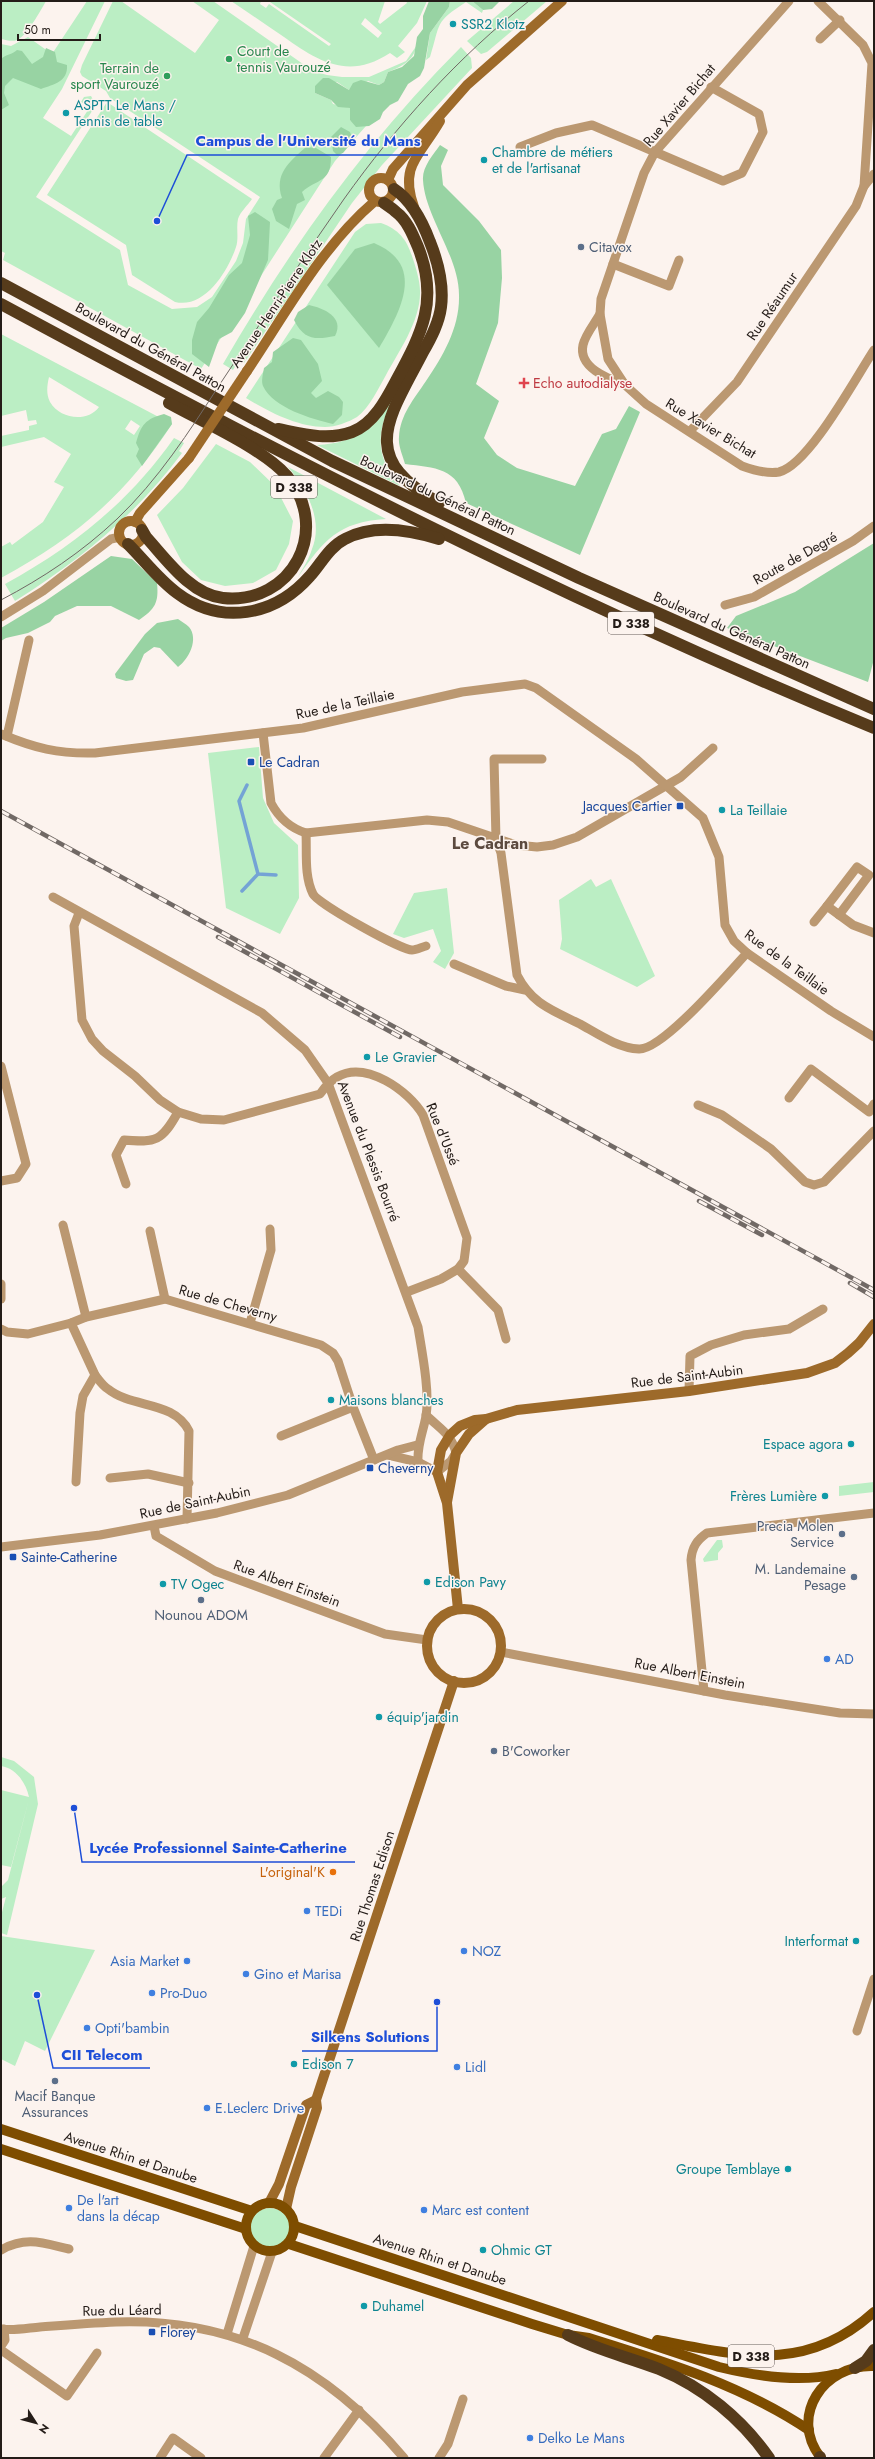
<svg xmlns="http://www.w3.org/2000/svg" width="875" height="2459" viewBox="0 0 875 2459" font-family="Jost,sans-serif">
  <style>
    .green { fill: #bbeec4; fill-rule: evenodd }
    .forest { fill: #98d3a3 }
    .lines { fill: none; stroke-linecap: round; stroke-linejoin: round }
    .stream { stroke: #74a3d5; stroke-width: 3.5 }
    .street { stroke: #bb9871; stroke-width: 9 }
    .secondary { stroke: #9d6a2a; stroke-width: 10 }
    .primary { stroke: #7e4d00; stroke-width: 10 }
    .highway { stroke: #563b1b; stroke-width: 12 }
    .tram { stroke: #716965; stroke-width: 1 }
    .rail-casing { stroke: #716965; stroke-width: 4.5 }
    .rail { stroke: #fcf3ee; stroke-width: 3; stroke-dasharray: 9; stroke-linecap: butt }
    .secondary-bridge { stroke: #9d6a2a; stroke-width: 10 }
    .culture-dot { fill: #0f9aa8; stroke: #fcf3ee; stroke-width: 1.5 }
    .leisure-dot { fill: #2e9e5b; stroke: #fcf3ee; stroke-width: 1.5 }
    .service-dot { fill: #5c6f8a; stroke: #fcf3ee; stroke-width: 1.5 }
    .health-dot { fill: #e0444e; stroke: #fcf3ee; stroke-width: 1.5 }
    .transit-dot { fill: #1a4fb4; stroke: #fcf3ee; stroke-width: 1.5 }
    .shop-dot { fill: #3f7fe0; stroke: #fcf3ee; stroke-width: 1.5 }
    .food-dot { fill: #e8710a; stroke: #fcf3ee; stroke-width: 1.5 }
    .labels { text-anchor: middle; stroke-width: 3; stroke-linejoin: round; paint-order: stroke }
    .shield { fill: #fcf3ee; stroke: #655c58; stroke-width: 1 }
    .shield-label { font-size: 13px; font-weight: bold; fill: #241c18 }
    .culture-label { font-size: 14px; fill: #0d838f; stroke: #fcf3ee; text-anchor: start }
    .leisure-label { font-size: 14px; fill: #27864d; stroke: #fcf3ee; text-anchor: start }
    .street-label { font-size: 14px; fill: #241c18; stroke: #fcf3ee }
    .service-label { font-size: 14px; fill: #4e5e75; stroke: #fcf3ee; text-anchor: start }
    .health-label { font-size: 14px; fill: #be3a42; stroke: #fcf3ee; text-anchor: start }
    .transit-label { font-size: 14px; fill: #164399; stroke: #fcf3ee; text-anchor: start }
    .shop-label { font-size: 14px; fill: #366cbe; stroke: #fcf3ee; text-anchor: start }
    .food-label { font-size: 14px; fill: #c56008; stroke: #fcf3ee; text-anchor: end }
    .quarter-label { font-size: 16px; font-weight: bold; fill: #5c4a3f; stroke: #fcf3ee }
    .leader { fill: none; stroke: #1d4ed8; stroke-width: 1.5 }
    .callout-dot { fill: #1d4ed8; stroke: #fcf3ee; stroke-width: 1.5 }
    .callout-label { font-size: 15px; text-anchor: middle; font-weight: bold; fill: #1d4ed8; stroke: #fcf3ee; stroke-width: 3; stroke-linejoin: round; paint-order: stroke }
  </style>
  <rect width="100%" height="100%" fill="#fcf3ee"/>
  <!-- green -->
  <g class="green">
    <path d="M1,1H46C41,10 26,37 17,40C12,42 6,40 1,39Z"/>
    <path d="M87,1H105L62,89L43,118L71,136L90,107L81,102L84,97L91,96L96,105L36,197L120,250L128,285L172,309L197,307L212,297L236,261L243,243L246,219L260,197L110,98L106,91L82,76L80,72L82,65L113,1H121L195,53L219,20L192,1H213L313,71L327,75L342,77H369L406,61L417,45C413,61 403,66 388,72L384,82L379,85L368,81L349,90L337,82L315,86V93L331,100L333,104L351,108L350,120L366,126L335,161L201,369L3,260L5,253L1,251V44L11,46L28,37L52,54Z"/>
    <path d="M231,1H261L260,4L266,8L269,4L329,46L331,44L270,2L271,1H385L378,22L380,24L407,3L406,1H427L417,23L398,46L405,52L397,58L390,53C349,80 319,62 284,37C266,25 249,13 231,1ZM365,18L382,33L378,38L361,24Z"/>
    <path d="M450,1H472L483,10L482,13L466,2C434,23 441,22 430,57L426,60L430,33L449,7Z"/>
    <path d="M514,1H547L487,52L481,54L467,41Z"/>
    <path d="M461,47L471,58L472,68L382,165L352,203L244,363L239,360L233,370L223,364C290,248 366,142 461,47Z"/>
    <path d="M107,102L252,199C248,205 240,212 238,219C236,228 239,238 236,247C228,271 205,309 175,302L132,275L126,245L47,195Z"/>
    <path d="M381,223C400,230 407,240 413,259C416,268 420,281 420,291C421,320 399,351 386,375C378,389 370,407 357,417C349,422 335,427 325,427C298,427 269,412 246,398L355,232L366,224Z"/>
    <path d="M1,334L172,424C126,495 75,538 1,578V547L10,542L12,545L43,522L64,487L54,482L71,454L44,437L1,447V436L29,430V426L37,424L36,420L28,421L26,410L1,416ZM49,377L99,407C87,423 60,419 50,402C46,394 47,386 49,377ZM131,420L140,426L134,435L125,429Z"/>
    <path d="M395,394C377,430 373,454 400,486L317,445C358,443 374,427 395,394Z"/>
    <path d="M174,438L184,443L179,451L182,453C137,514 79,561 15,601L5,584C73,547 130,501 174,438Z"/>
    <path d="M216,444L250,462L275,486L293,521L289,544L276,570L253,583L225,586L201,580L182,562L157,515L183,488Z"/>
    <path d="M288,467L386,519C338,522 324,540 298,577C303,568 309,559 312,549C324,520 306,488 288,467Z"/>
    <path d="M259,747L263,798L274,823L298,845L299,898L280,934L226,908L208,753Z"/>
    <path d="M591,879L596,887L611,879L655,976L637,987L560,949L562,939L559,900Z"/>
    <path d="M447,888L454,953L445,969L433,962L441,951L433,929L404,938L393,934L414,893Z"/>
    <path d="M874,1482V1492L839,1496V1486Z"/>
    <path d="M717,1540H722L723,1547L718,1553V1560L704,1562L703,1559Z"/>
    <path d="M1,1757L14,1761L34,1777L38,1804L7,1935L1,1933V1916L6,1897L1,1899V1887L8,1880L29,1799L11,1867L1,1865V1790L29,1797C26,1783 16,1768 1,1766Z"/>
    <path d="M1,1936L95,1950L45,2051L25,2041L15,2066L1,2059Z"/>
    <circle cx="270" cy="2228" r="20"/>
  </g>
  <!-- forest -->
  <g class="forest">
    <path d="M429,1H450L449,7L430,33L424,68L420,76L408,84L398,101L390,105L383,112L380,119L369,126L356,127L350,120V108L338,107L331,100L315,93V86L323,78H329L349,90L353,83L361,80L379,85L384,82L388,72L402,67L414,56L417,37L423,29V16Z"/>
    <path d="M472,1H500L492,9L483,10Z"/>
    <path d="M46,48L55,52L57,62L67,65C68,82 54,84 41,89L13,78L5,86L4,93L9,105L1,110V59C6,54 12,55 17,50L22,51L32,64L43,57Z"/>
    <path d="M341,127L350,132L353,141L343,153L337,155L333,151L331,137Z"/>
    <path d="M440,145L448,150L441,166L443,185L479,221L501,250L502,278L498,323L476,384L499,401L484,438L497,455L517,468L575,486L602,434L616,429L629,406L640,412L580,555L466,503C458,467 435,468 405,464C403,456 398,446 399,437C400,415 414,399 426,381C443,356 460,327 459,295C459,256 425,217 423,180C422,167 433,155 440,145Z"/>
    <path d="M306,147L316,148L331,157C331,183 318,178 302,192L305,200L297,204L289,229L276,221L272,209L277,200L282,198C274,174 289,162 306,147Z"/>
    <path d="M255,212L270,222L268,260L245,313L232,332L219,339L209,367L192,354V340L197,322L209,308L229,275L242,263L250,235L248,216Z"/>
    <path d="M374,243C427,265 400,312 379,348L327,285L355,249Z"/>
    <path d="M309,305C323,308 345,317 335,336C315,340 304,340 294,320L298,312Z"/>
    <path d="M293,338L301,340L318,364L322,381L311,393L316,398L328,391L339,397L343,402L342,415L333,424C312,419 273,408 263,386C261,381 263,374 264,368L272,362L273,352Z"/>
    <path d="M164,414L171,417L172,424L142,466L136,456L139,449L136,443C141,425 145,419 164,414Z"/>
    <path d="M874,543V659L868,682L727,628L736,616L795,592Z"/>
    <path d="M111,556L132,559L157,583C159,603 155,609 139,620L111,606H77L55,616L50,622L28,633L6,638L1,641V628L44,602Z"/>
    <path d="M178,619C181,621 186,624 189,627C199,639 189,659 178,667L160,648L154,647L144,654L133,680L126,681L116,678L115,674L145,634L157,623Z"/>
  </g>
  <g class="lines">
    <!-- stream -->
    <g class="stream">
      <path d="M247,785L239,801L258,874L276,875"/>
      <path d="M242,891L258,874"/>
    </g>
    <!-- street -->
    <g class="street">
      <path d="M789,1L655,152L644,173L601,299L600,314L608,359L625,385L646,404L742,466C753,470 767,474 779,472C809,465 856,377 874,350"/>
      <path d="M820,39L840,20"/>
      <path d="M520,147L556,133L592,125L723,181L742,173L763,132L759,114L711,87"/>
      <path d="M864,186L874,174"/>
      <path d="M613,264L669,286L679,260"/>
      <path d="M600,314C595,323 585,335 583,345C578,368 609,379 625,385"/>
      <path d="M690,431L737,382L856,206L864,186L872,63L863,45L818,1"/>
      <path d="M725,605L754,597L853,541L874,526"/>
      <path d="M1,617L43,591L111,539L120,537"/>
      <path d="M263,733L271,803C279,818 290,828 306,833L427,820L448,822L516,845L537,847L553,845L577,837L681,777L713,748"/>
      <path d="M1,734C34,748 58,754 95,753L303,728L462,692L525,684L536,688L636,759L703,818L719,857L725,925L734,941L747,953L831,1011L874,1037"/>
      <path d="M7,736L29,640"/>
      <path d="M542,759H494L496,839L501,853L517,975C532,1004 552,1010 580,1024C598,1034 618,1048 639,1049C663,1050 729,972 747,953"/>
      <path d="M306,833C307,853 304,876 313,894C318,904 401,950 412,950C416,950 422,947 426,946"/>
      <path d="M53,897L262,1013L305,1050L328,1083L418,1327C422,1352 430,1392 426,1416C423,1433 417,1444 418,1462"/>
      <path d="M827,906L857,867L869,875L839,915"/>
      <path d="M79,913L74,926L82,1020L92,1039L103,1051L135,1076L160,1100L178,1112L201,1119L224,1120L320,1094C325,1087 330,1081 337,1077C366,1060 409,1091 423,1115L467,1238L464,1261L458,1269L441,1279L407,1292"/>
      <path d="M814,922L827,906L853,925L874,933"/>
      <path d="M454,964L506,986L525,990"/>
      <path d="M1,1066L26,1164L17,1178L1,1181"/>
      <path d="M789,1098L811,1069L869,1112L874,1104"/>
      <path d="M698,1105L722,1115L771,1149L805,1182L814,1185L824,1182L874,1131"/>
      <path d="M126,1184L116,1155L124,1140C156,1143 162,1141 178,1112"/>
      <path d="M63,1225L86,1317"/>
      <path d="M150,1231L165,1299"/>
      <path d="M458,1269L498,1310L506,1339"/>
      <path d="M1,1284V1299"/>
      <path d="M71,1323L95,1375L83,1396L80,1413L76,1482"/>
      <path d="M250,1323L271,1250L270,1229"/>
      <path d="M1,1329L7,1332L28,1334L71,1323L86,1317L165,1299L321,1345L333,1353L338,1361L353,1407L374,1460"/>
      <path d="M95,1375C99,1380 103,1386 108,1389C133,1409 173,1400 189,1431L187,1519"/>
      <path d="M689,1391L690,1356L711,1345L744,1335L789,1329L823,1309"/>
      <path d="M281,1436L353,1407"/>
      <path d="M388,1455L418,1462L437,1472L451,1461L456,1453C451,1433 440,1429 426,1415"/>
      <path d="M110,1478L148,1474L189,1483"/>
      <path d="M154,1526L156,1536L215,1571L385,1634L427,1640"/>
      <path d="M1,1547L100,1535L217,1513L288,1495L398,1450L417,1445"/>
      <path d="M501,1652L725,1695L840,1713L874,1714"/>
      <path d="M704,1691L691,1560C692,1547 697,1540 707,1533L874,1513"/>
      <path d="M857,2031L874,1979"/>
      <path d="M1,2250C26,2236 43,2243 69,2249"/>
      <path d="M1,2329C13,2331 28,2328 40,2327C66,2325 91,2323 116,2322C237,2318 327,2367 404,2458"/>
      <path d="M227,2334L254,2246"/>
      <path d="M243,2338L272,2252"/>
      <path d="M1,2346L5,2340L4,2329"/>
      <path d="M1,2350L67,2396L97,2353"/>
      <path d="M160,2458L173,2438L201,2458"/>
      <path d="M324,2458L359,2410"/>
      <path d="M439,2458L448,2444L463,2399"/>
    </g>
    <!-- secondary -->
    <g class="secondary">
      <circle cx="381" cy="190" r="12"/>
      <path d="M388,180L393,169L467,85L562,1"/>
      <path d="M414,207C399,165 420,156 440,121"/>
      <path d="M247,371C286,313 321,247 375,201"/>
      <circle cx="131" cy="533" r="12"/>
      <path d="M135,522L140,513L189,458"/>
      <path d="M447,1502L456,1453L469,1434L486,1419"/>
      <circle cx="464" cy="1646" r="37"/>
      <path d="M458,1609L447,1503L437,1472L441,1450L450,1435L460,1426L475,1420L486,1419L517,1410L689,1391L807,1373L835,1363L848,1353L859,1343L874,1324"/>
      <path d="M269,2203L279,2184L306,2105L316,2100"/>
      <path d="M286,2209L291,2187L317,2108L316,2100L454,1681"/>
    </g>
    <!-- primary -->
    <g class="primary">
      <path d="M1,2129L252,2211"/>
      <path d="M1,2149L246,2229"/>
      <circle cx="270" cy="2227" r="24"/>
      <path d="M295,2226L719,2367C756,2376 799,2383 836,2374"/>
      <path d="M289,2244L532,2324L568,2335L589,2338C666,2362 742,2385 809,2430"/>
      <path d="M657,2340C738,2355 805,2375 874,2312"/>
      <path d="M821,2458C788,2416 824,2364 874,2366"/>
    </g>
    <!-- highway -->
    <g class="highway">
      <path d="M394,189C411,200 423,223 430,242C438,262 444,284 441,307C439,323 431,338 423,352C389,418 356,457 439,503"/>
      <path d="M1,283L332,461L579,578L874,709"/>
      <path d="M1,304C286,458 574,605 874,728"/>
      <path d="M278,429C303,434 327,441 352,432C374,424 387,398 397,379C422,333 439,300 418,247C413,235 407,220 396,212C392,208 388,206 384,203"/>
      <path d="M142,530L146,537C166,559 191,595 223,598C292,605 332,530 287,476C264,449 203,422 169,403"/>
      <path d="M128,544C144,560 159,580 177,593C221,626 275,616 310,576C321,564 329,547 345,539C373,524 410,530 439,539"/>
      <path d="M568,2335C597,2350 628,2357 659,2369C703,2387 742,2419 769,2458"/>
      <path d="M855,2368L866,2361L874,2350"/>
      <path d="M820,2457V2458"/>
    </g>
    <!-- tram -->
    <path class="tram" d="M1,600C43,578 82,552 117,519C158,480 189,432 220,384C261,323 301,260 344,199C396,126 458,57 529,1"/>
    <!-- rail casing -->
    <g class="rail-casing">
      <g id="rail">
        <path d="M1,811L874,1290"/>
        <path d="M218,937L400,1037"/>
        <path d="M699,1201L762,1235"/>
        <path d="M850,1283L874,1297"/>
      </g>
    </g>
    <!-- rail -->
    <use href="#rail" class="rail"/>
    <!-- secondary-bridge -->
    <path class="secondary-bridge" d="M189,458L247,371"/>
  </g>
  <!-- markers -->
  <g class="culture-dot">
    <circle cx="453" cy="24" r="4"/>
    <circle cx="66" cy="113" r="4"/>
    <circle cx="484" cy="160" r="4"/>
    <circle cx="722" cy="810" r="4"/>
    <circle cx="367" cy="1057" r="4"/>
    <circle cx="331" cy="1400" r="4"/>
    <circle cx="851" cy="1444" r="4"/>
    <circle cx="825" cy="1496" r="4"/>
    <circle cx="427" cy="1582" r="4"/>
    <circle cx="163" cy="1584" r="4"/>
    <circle cx="379" cy="1717" r="4"/>
    <circle cx="856" cy="1941" r="4"/>
    <circle cx="294" cy="2064" r="4"/>
    <circle cx="788" cy="2169" r="4"/>
    <circle cx="483" cy="2250" r="4"/>
    <circle cx="364" cy="2306" r="4"/>
  </g>
  <g class="leisure-dot">
    <circle cx="229" cy="59" r="4"/>
    <circle cx="167" cy="76" r="4"/>
  </g>
  <g class="service-dot">
    <circle cx="581" cy="247" r="4"/>
    <circle cx="842" cy="1534" r="4"/>
    <circle cx="854" cy="1577" r="4"/>
    <circle cx="201" cy="1600" r="4"/>
    <circle cx="494" cy="1751" r="4"/>
    <circle cx="55" cy="2081" r="4"/>
  </g>
  <path class="health-dot" d="M522 377h4v4h4v4h-4v4h-4v-4h-4v-4h4z"/>
  <g class="transit-dot">
    <rect x="247" y="758" width="8" height="8" rx="2"/>
    <rect x="676" y="802" width="8" height="8" rx="2"/>
    <rect x="366" y="1464" width="8" height="8" rx="2"/>
    <rect x="9" y="1553" width="8" height="8" rx="2"/>
    <rect x="148" y="2328" width="8" height="8" rx="2"/>
  </g>
  <g class="shop-dot">
    <circle cx="827" cy="1659" r="4"/>
    <circle cx="307" cy="1911" r="4"/>
    <circle cx="464" cy="1951" r="4"/>
    <circle cx="187" cy="1961" r="4"/>
    <circle cx="246" cy="1974" r="4"/>
    <circle cx="152" cy="1993" r="4"/>
    <circle cx="87" cy="2028" r="4"/>
    <circle cx="457" cy="2067" r="4"/>
    <circle cx="207" cy="2108" r="4"/>
    <circle cx="69" cy="2208" r="4"/>
    <circle cx="424" cy="2210" r="4"/>
    <circle cx="530" cy="2438" r="4"/>
  </g>
  <circle class="food-dot" cx="333" cy="1872" r="4"/>
  <g class="labels">
    <!-- shield labels -->
    <g class="shield">
      <rect x="271" y="476" width="46" height="22" rx="3"/>
      <rect x="608" y="612" width="46" height="22" rx="3"/>
      <rect x="728" y="2345" width="46" height="22" rx="3"/>
    </g>
    <g class="shield-label">
      <text x="294" y="492">D 338</text>
      <text x="631" y="628">D 338</text>
      <text x="751" y="2361">D 338</text>
    </g>
    <!-- culture labels -->
    <g class="culture-label">
      <text x="461" y="29">SSR2 Klotz</text>
      <text x="74" y="110">ASPTT Le Mans /<tspan x="74" dy="16">Tennis de table</tspan></text>
      <text x="492" y="157">Chambre de métiers<tspan x="492" dy="16">et de l'artisanat</tspan></text>
      <text x="730" y="815">La Teillaie</text>
      <text x="375" y="1062">Le Gravier</text>
      <text x="339" y="1405">Maisons blanches</text>
      <text x="843" y="1449" text-anchor="end">Espace agora</text>
      <text x="817" y="1501" text-anchor="end">Frères Lumière</text>
      <text x="435" y="1587">Edison Pavy</text>
      <text x="171" y="1589">TV Ogec</text>
      <text x="387" y="1722">équip'jardin</text>
      <text x="848" y="1946" text-anchor="end">Interformat</text>
      <text x="302" y="2069">Edison 7</text>
      <text x="780" y="2174" text-anchor="end">Groupe Temblaye</text>
      <text x="491" y="2255">Ohmic GT</text>
      <text x="372" y="2311">Duhamel</text>
    </g>
    <!-- leisure labels -->
    <g class="leisure-label">
      <text x="237" y="56">Court de<tspan x="237" dy="16">tennis Vaurouzé</tspan></text>
      <text x="159" y="73" text-anchor="end">Terrain de<tspan x="159" dy="16">sport Vaurouzé</tspan></text>
    </g>
    <!-- street labels -->
    <g class="street-label">
      <text transform="translate(679 105) rotate(-50)" y="5">Rue Xavier Bichat</text>
      <text transform="translate(276 303) rotate(-56)" y="5">Avenue Henri-Pierre Klotz</text>
      <text transform="translate(772 306) rotate(-56)" y="5">Rue Réaumur</text>
      <text transform="translate(151 347) rotate(29)" y="5">Boulevard du Général Patton</text>
      <text transform="translate(711 428) rotate(31)" y="5">Rue Xavier Bichat</text>
      <text transform="translate(438 495) rotate(25)" y="5">Boulevard du Général Patton</text>
      <text transform="translate(795 558) rotate(-29)" y="5">Route de Degré</text>
      <text transform="translate(732 630) rotate(24)" y="5">Boulevard du Général Patton</text>
      <text transform="translate(345 704) rotate(-12)" y="5">Rue de la Teillaie</text>
      <text transform="translate(787 962) rotate(36)" y="5">Rue de la Teillaie</text>
      <text transform="translate(443 1134) rotate(68)" y="5">Rue d'Ussé</text>
      <text transform="translate(369 1151) rotate(69)" y="5">Avenue du Plessis Bourré</text>
      <text transform="translate(228 1303) rotate(16)" y="5">Rue de Cheverny</text>
      <text transform="translate(687 1376) rotate(-7)" y="5">Rue de Saint-Aubin</text>
      <text transform="translate(195 1502) rotate(-12)" y="5">Rue de Saint-Aubin</text>
      <text transform="translate(287 1583) rotate(20)" y="5">Rue Albert Einstein</text>
      <text transform="translate(690 1673) rotate(11)" y="5">Rue Albert Einstein</text>
      <text transform="translate(372 1886) rotate(-72)" y="5">Rue Thomas Edison</text>
      <text transform="translate(131 2157) rotate(18)" y="5">Avenue Rhin et Danube</text>
      <text transform="translate(440 2259) rotate(18)" y="5">Avenue Rhin et Danube</text>
      <text transform="translate(122 2310) rotate(-1)" y="5">Rue du Léard</text>
    </g>
    <!-- service labels -->
    <g class="service-label">
      <text x="589" y="252">Citavox</text>
      <text x="834" y="1531" text-anchor="end">Precia Molen<tspan x="834" dy="16">Service</tspan></text>
      <text x="846" y="1574" text-anchor="end">M. Landemaine<tspan x="846" dy="16">Pesage</tspan></text>
      <text x="201" y="1620" text-anchor="middle">Nounou ADOM</text>
      <text x="502" y="1756">B'Coworker</text>
      <text x="55" y="2101" text-anchor="middle">Macif Banque<tspan x="55" dy="16">Assurances</tspan></text>
    </g>
    <!-- health labels -->
    <g class="health-label">
      <text x="533" y="388">Echo autodialyse</text>
    </g>
    <!-- transit labels -->
    <g class="transit-label">
      <text x="259" y="767">Le Cadran</text>
      <text x="672" y="811" text-anchor="end">Jacques Cartier</text>
      <text x="378" y="1473">Cheverny</text>
      <text x="21" y="1562">Sainte-Catherine</text>
      <text x="160" y="2337">Florey</text>
    </g>
    <!-- shop labels -->
    <g class="shop-label">
      <text x="835" y="1664">AD</text>
      <text x="315" y="1916">TEDi</text>
      <text x="472" y="1956">NOZ</text>
      <text x="179" y="1966" text-anchor="end">Asia Market</text>
      <text x="254" y="1979">Gino et Marisa</text>
      <text x="160" y="1998">Pro-Duo</text>
      <text x="95" y="2033">Opti'bambin</text>
      <text x="465" y="2072">Lidl</text>
      <text x="215" y="2113">E.Leclerc Drive</text>
      <text x="77" y="2205">De l'art<tspan x="77" dy="16">dans la décap</tspan></text>
      <text x="432" y="2215">Marc est content</text>
      <text x="538" y="2443">Delko Le Mans</text>
    </g>
    <!-- food labels -->
    <g class="food-label">
      <text x="325" y="1877">L'original'K</text>
    </g>
    <!-- quarter labels -->
    <g class="quarter-label">
      <text x="490" y="849">Le Cadran</text>
    </g>
  </g>
  <!-- callouts -->
  <path class="leader" d="M157 221L187 155H428M74 1808L82 1862H355M437 2002L437 2051H302M37 1995L53 2068H150"/>
  <g class="callout-dot">
    <circle cx="157" cy="221" r="4"/>
    <circle cx="74" cy="1808" r="4"/>
    <circle cx="437" cy="2002" r="4"/>
    <circle cx="37" cy="1995" r="4"/>
  </g>
  <g class="callout-label">
    <text x="308" y="146">Campus de l'Université du Mans</text>
    <text x="218" y="1853">Lycée Professionnel Sainte-Catherine</text>
    <text x="370" y="2042">Silkens Solutions</text>
    <text x="102" y="2060">CII Telecom</text>
  </g>
  <!-- border -->
  <rect width="875" height="2459" fill="none" stroke="#241c18" stroke-width="4"/>
  <!-- north arrow -->
  <g transform="translate(36 2423) rotate(126)" stroke="#fcf3ee" stroke-width="3" paint-order="stroke">
  <path d="M0-3L7 15L0 10L-7 15Z" fill="#241c18"/>
  <text y="-6" font-size="11" font-weight="bold" text-anchor="middle" fill="#241c18">N</text>
  </g>
  <!-- scale -->
  <path d="M18 34v6h82v-6" fill="none" stroke="#241c18" stroke-width="2"/>
  <text x="24" y="34" font-size="12" fill="#241c18" stroke="#fcf3ee" stroke-width="3" paint-order="stroke">50 m</text>
</svg>
